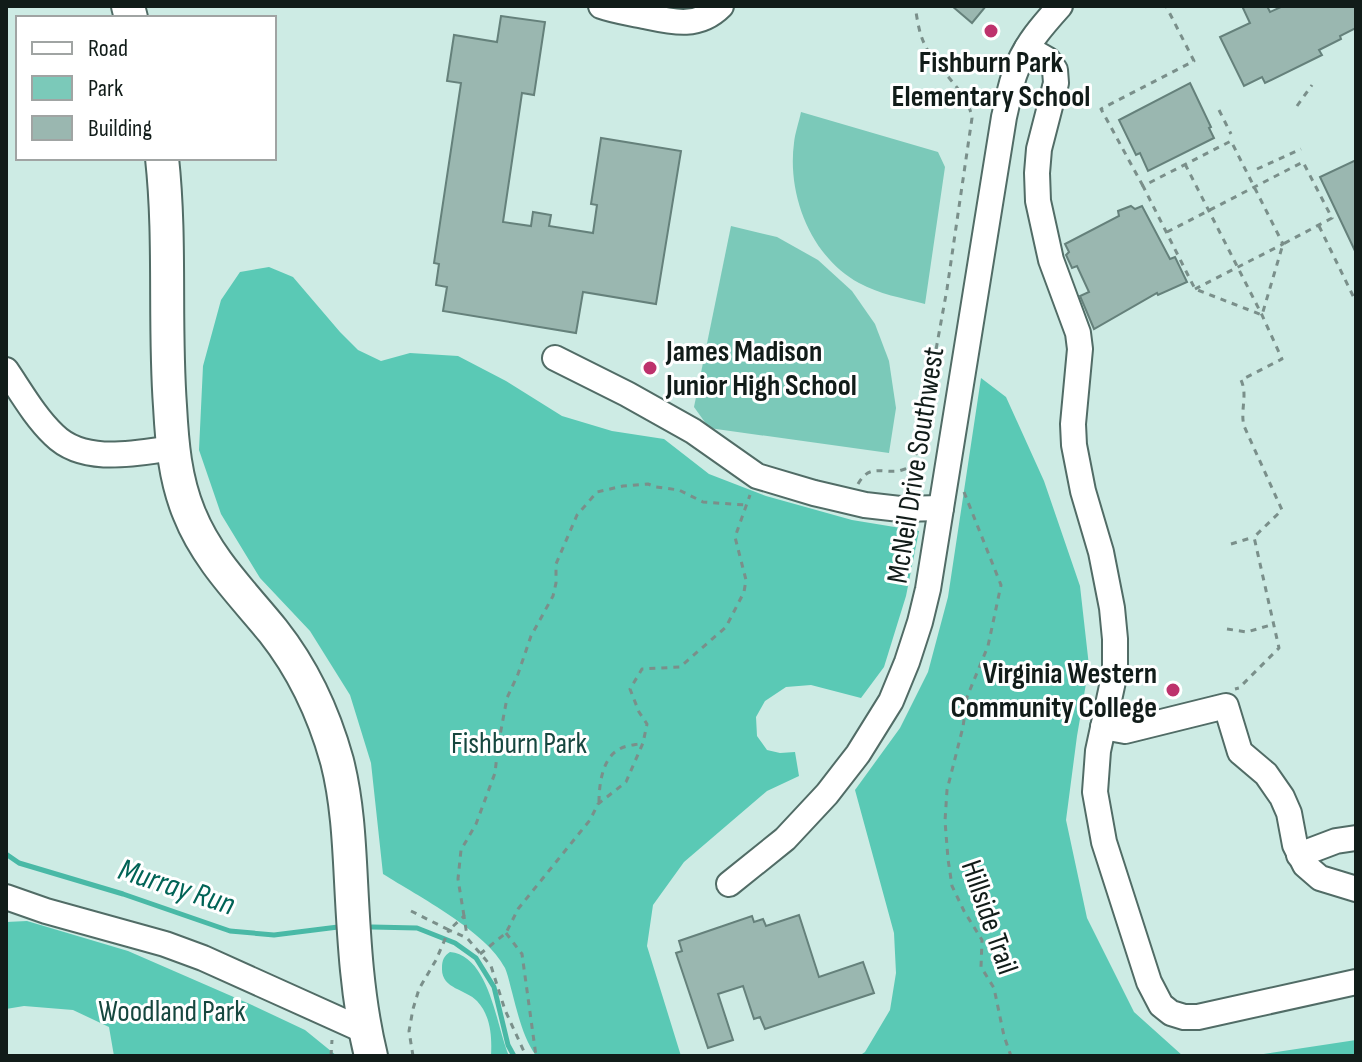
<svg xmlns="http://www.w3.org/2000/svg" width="1362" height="1062" viewBox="0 0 1362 1062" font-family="'Sofia Sans Condensed',sans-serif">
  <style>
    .green { fill: #7bc9b9 }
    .forest { fill: #5ac9b5 }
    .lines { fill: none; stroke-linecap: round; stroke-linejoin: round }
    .stream { stroke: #49b9a6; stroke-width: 5 }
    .building { fill: #9ab7b0; stroke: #65817b; stroke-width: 2 }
    .minor-casing { stroke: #516c66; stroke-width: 28 }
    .major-casing { stroke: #516c66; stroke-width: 36 }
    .path { stroke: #7a8f8a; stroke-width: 3; stroke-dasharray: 6 6; stroke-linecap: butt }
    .minor { stroke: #fff; stroke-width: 24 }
    .major { stroke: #fff; stroke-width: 32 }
    .poi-dot { fill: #bd326c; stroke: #fff; stroke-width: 3 }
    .labels { text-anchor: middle; stroke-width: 6; stroke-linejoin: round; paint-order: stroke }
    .poi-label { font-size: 30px; font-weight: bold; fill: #111c19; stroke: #fff }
    .street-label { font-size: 30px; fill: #111c19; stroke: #fff }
    .park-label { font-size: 30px; fill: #16473f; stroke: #fff }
    .water-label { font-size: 32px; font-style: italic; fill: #006356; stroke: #fff }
  </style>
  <rect width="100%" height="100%" fill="#cdebe4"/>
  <!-- green -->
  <g class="green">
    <path d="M801,112L938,152L945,167L925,304C902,298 879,294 859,283C811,257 787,195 794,143C795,133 799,122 801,112Z"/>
    <path d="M731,226L777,237L818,260L852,291L875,324L889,361L896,408L889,453L709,428L694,407Z"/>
  </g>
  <!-- forest -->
  <g class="forest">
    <path d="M269,267L293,277L340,332L358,350L381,361L410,353L458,356L506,381L562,416L612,431L664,439L709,474L766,496L852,520L919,531L906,596L884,667L861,698L811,685L786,687L765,701L756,717L757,736L767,750L780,753L795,752L799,776L767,791L684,862L653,905L647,946L681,1056H536C523,1037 518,1015 512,992C510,985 508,975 505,968C487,932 418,896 383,874L371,763L350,695L310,631L260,578L221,514L199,450L203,366L221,300L240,272Z"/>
    <path d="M981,378L1006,397L1044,481L1080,586L1089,666L1077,736L1066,820L1087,918L1134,1012L1183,1056H859L865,1052L890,1010L896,973L894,933L855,790L900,728L928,672L948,597Z"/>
    <path d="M27,921L128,951L252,1005L305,1030L337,1056H114L109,1027L73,1010L24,1006L6,1009V922Z"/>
    <path d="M450,952C490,956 496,1026 509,1056H491C492,1037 491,1016 477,1001C466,989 441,989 442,968C442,960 444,956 450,952Z"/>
    <path d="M1356,1040V1056H1250Z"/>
  </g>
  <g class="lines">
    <!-- stream -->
    <g class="stream">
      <path d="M6,854L19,863L123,894L230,931L274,935L338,927"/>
      <path d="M372,927L417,928L455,943L476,958L494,987L508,1045L514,1056"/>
    </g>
  </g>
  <!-- building -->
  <g class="building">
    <path d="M952,6H986L972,23Z"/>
    <path d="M1242,6H1267L1270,12L1283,6H1356V28L1340,36L1341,39L1319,50L1322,55L1265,83L1262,77L1244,86L1220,37L1250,23Z"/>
    <path d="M501,16L545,22L534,95L522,93L503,222L531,226L533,212L551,215L549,226L593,233L597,205L591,204L601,138L681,151L656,304L583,292L576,333L443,311L447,287L436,285L439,264L434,263L461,83L447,81L454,35L497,42Z"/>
    <path d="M1190,83L1211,127L1209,128L1214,138L1148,171L1140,153L1136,155L1119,120Z"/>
    <path d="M1356,160V253L1320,177Z"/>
    <path d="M1131,206L1135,209L1142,206L1170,259L1175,257L1187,282L1158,295L1157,293L1094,329L1080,296L1089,292L1077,266L1072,268L1066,255L1069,252L1065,244L1119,216L1118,211Z"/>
    <path d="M799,915L819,977L863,962L874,993L765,1029L760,1017L754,1019L743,986L718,994L733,1040L708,1048L676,953L682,951L679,941L752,916L754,922L763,919L766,926Z"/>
  </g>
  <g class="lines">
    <!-- minor casing -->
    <g class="minor-casing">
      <g id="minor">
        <path d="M601,6C615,11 630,13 644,16C672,22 698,29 721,6"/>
        <path d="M1027,48L1048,60L1055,70L1056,83L1039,149L1037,173L1038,201L1051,260L1078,333L1080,349L1073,424L1074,445L1083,491L1101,552L1112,608L1115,639V672L1098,751L1095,792L1104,842L1149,982L1161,1005L1171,1013L1184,1017H1198L1356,982"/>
        <path d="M555,358L627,394L693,431L757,476L814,493L865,505L900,509L941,508"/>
        <path d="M6,370C21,392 35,417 54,435C84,465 136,453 173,448"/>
        <path d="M1103,727L1125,731L1226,706L1240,752L1266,774L1282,797L1289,813L1295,845L1305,865L1320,878L1356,889"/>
        <path d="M1299,855L1336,841L1356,838"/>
        <path d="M729,884L785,839L827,794L858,754L891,701L907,662L920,622L928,589L1004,117C1008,101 1010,84 1017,68C1026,44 1043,25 1060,6"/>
        <path d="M6,897L46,911L165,944L203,958L365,1031"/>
      </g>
    </g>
    <!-- major casing -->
    <g class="major-casing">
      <g id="major">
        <path d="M128,6L131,18"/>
        <path d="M162,158C171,240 164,324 170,406C172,443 175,479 189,513C207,559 243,594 273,631C303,669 324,714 337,761C347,800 349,841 351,881C354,939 357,999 371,1056"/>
      </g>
    </g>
    <!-- path -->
    <g class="path">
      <path d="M1297,106L1312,85"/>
      <path d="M1219,110L1231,134"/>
      <path d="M1185,164L1262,315L1282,359L1241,380C1248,395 1240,410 1244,426L1282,510L1254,537L1279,648L1239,688L1235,689"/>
      <path d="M1257,169L1301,149"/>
      <path d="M1143,186L1101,109L1194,61L1166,6"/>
      <path d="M1319,226L1356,302"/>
      <path d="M1167,232C1212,209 1258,185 1303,162L1332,218L1283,244L1262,315L1195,289L1143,186L1231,141L1283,244L1195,289"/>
      <path d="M858,484C869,464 881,473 899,471C901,470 909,468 911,467L918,449L947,289L972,118C968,90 936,70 924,43C919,33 917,18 915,6"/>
      <path d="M964,492L1001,585L988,646L967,697L963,727L947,790L945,821L948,859L952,886L964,911L982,940L981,967L994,988L1004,1036L1011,1056"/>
      <path d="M1231,544L1254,537"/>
      <path d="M1227,629L1247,632L1274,624"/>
      <path d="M599,802C599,786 602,759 618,750C625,745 635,745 643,743"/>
      <path d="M411,911L449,930L464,916L467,936"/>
      <path d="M464,916L458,879L461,850L476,824L495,773L498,746L507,698L518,674L531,636L553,596L556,583V564L577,515L597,492L623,486L648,484L656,487L679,490L703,502L746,505"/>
      <path d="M506,933L522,954L536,1056"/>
      <path d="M480,954L506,933L518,909L590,820L598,804L626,782L643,743L647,724L639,712L630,689L642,669L680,667L726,627L744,592L746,580L735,537L750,495"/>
      <path d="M331,1056L332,1040"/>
      <path d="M413,1056L409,1031L413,1009L419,989L436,960L449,930L467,938L491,966L505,1010L526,1056"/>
    </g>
    <!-- minor -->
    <use href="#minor" class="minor"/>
    <!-- major -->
    <use href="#major" class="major"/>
  </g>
  <!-- markers -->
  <g class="poi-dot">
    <circle cx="991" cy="31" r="8"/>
    <circle cx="650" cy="368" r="8"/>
    <circle cx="1173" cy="690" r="8"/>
  </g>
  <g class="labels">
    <!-- poi labels -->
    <g class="poi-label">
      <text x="991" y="72">Fishburn Park<tspan x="991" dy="34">Elementary School</tspan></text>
      <text x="666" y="361" text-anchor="start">James Madison<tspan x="666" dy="34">Junior High School</tspan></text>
      <text x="1157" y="683" text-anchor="end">Virginia Western<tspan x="1157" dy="34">Community College</tspan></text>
    </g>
    <!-- street labels -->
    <g class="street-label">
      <text transform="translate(915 465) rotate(-81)" y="10">McNeil Drive Southwest</text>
      <text transform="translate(990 917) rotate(71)" y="10">Hillside Trail</text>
    </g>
    <!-- park labels -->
    <g class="park-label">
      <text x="519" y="753">Fishburn Park</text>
      <text x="172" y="1021">Woodland Park</text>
    </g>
    <!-- water labels -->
    <g class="water-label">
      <text transform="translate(177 886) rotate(18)" y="11">Murray Run</text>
    </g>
  </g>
  <!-- border -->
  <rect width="1362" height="1062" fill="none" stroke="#111c19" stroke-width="16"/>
  <!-- legend -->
  <rect x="16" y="16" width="260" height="144" fill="#ffffff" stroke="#a0a4a3" stroke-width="2"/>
  <rect x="32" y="42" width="40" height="12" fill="#ffffff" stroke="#a0a4a3" stroke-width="2"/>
  <text x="88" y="56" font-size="24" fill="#111c19">Road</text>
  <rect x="32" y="76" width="40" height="24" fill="#7bc9b9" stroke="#a0a4a3" stroke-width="2"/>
  <text x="88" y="96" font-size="24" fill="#111c19">Park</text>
  <rect x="32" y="116" width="40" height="24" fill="#9ab7b0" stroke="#a0a4a3" stroke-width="2"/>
  <text x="88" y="136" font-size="24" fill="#111c19">Building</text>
</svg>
